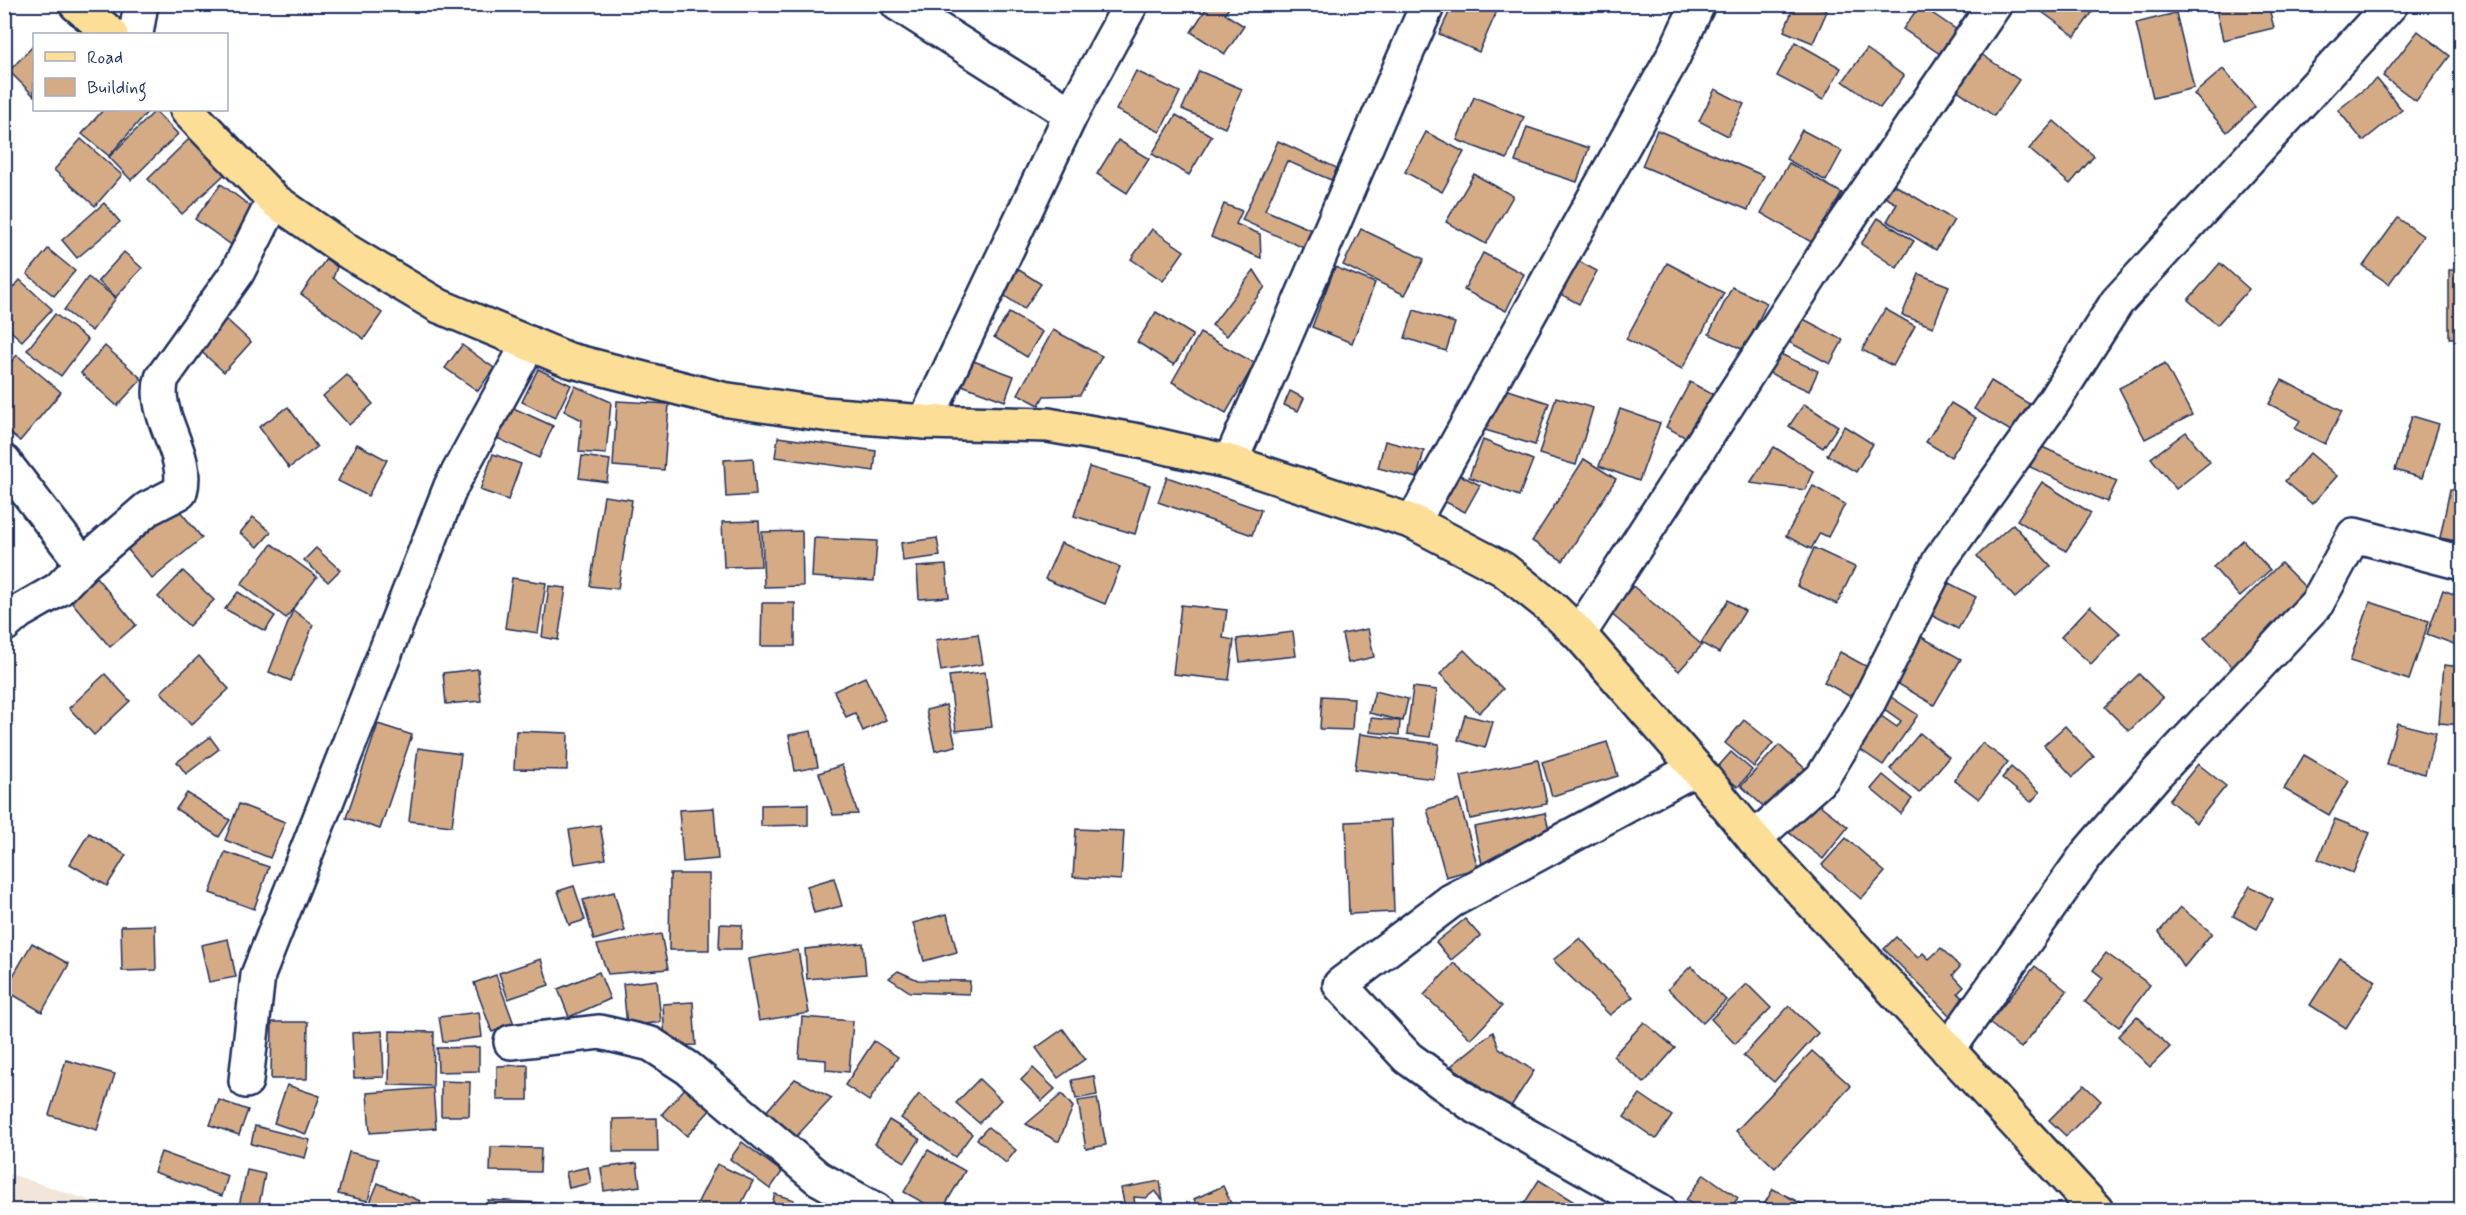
<svg xmlns="http://www.w3.org/2000/svg" width="2466" height="1215" viewBox="0 0 2466 1215" font-family="Mynerve,sans-serif">
  <style>
    .built { fill: #f2e6da }
    .building { fill: #d4ab85; stroke: #1b2f5e; stroke-width: 1.5 }
    .lines { fill: none; stroke-linecap: round; stroke-linejoin: round }
    .minor-casing { stroke: #1b2f5e; stroke-width: 38 }
    .major-casing { stroke: #1b2f5e; stroke-width: 38 }
    .minor { stroke: #fff; stroke-width: 33 }
    .major { stroke: #fcde96; stroke-width: 33 }
  </style>
  <rect width="100%" height="100%" fill="#fff"/>
  <filter id="ink" filterUnits="userSpaceOnUse"><feTurbulence type="fractalNoise" baseFrequency=".0167" numOctaves="2"/><feDisplacementMap in="SourceGraphic" scale="12" xChannelSelector="R" yChannelSelector="G"/><feConvolveMatrix kernelMatrix="1 2 1 2 8 2 1 2 1" color-interpolation-filters="sRGB"/></filter>
  <g filter="url(#ink)">
    <!-- built -->
    <path class="built" d="M5,1172L118,1210H5Z"/>
    <!-- building -->
    <g class="building">
      <path d="M1209,4H1231L1225,14L1244,26L1225,54L1191,32Z"/>
      <path d="M1453,4H1500L1479,52L1439,34Z"/>
      <path d="M1795,4H1812L1827,11L1813,43L1784,31Z"/>
      <path d="M2031,4H2093L2094,10L2075,36Z"/>
      <path d="M2215,4H2268L2274,28L2223,40Z"/>
      <path d="M1920,5L1957,30L1940,54L1903,29Z"/>
      <path d="M2176,13L2194,88L2153,98L2136,23Z"/>
      <path d="M2418,31L2450,56L2416,101L2383,76Z"/>
      <path d="M1795,42L1841,68L1823,100L1777,76Z"/>
      <path d="M34,45V96L9,71Z"/>
      <path d="M1867,49L1904,76L1880,108L1843,81Z"/>
      <path d="M1981,54L2019,80L1994,116L1956,89Z"/>
      <path d="M2223,69L2255,107L2227,132L2194,94Z"/>
      <path d="M1136,71L1180,92L1160,132L1116,110Z"/>
      <path d="M1199,71L1242,89L1225,128L1182,109Z"/>
      <path d="M2377,79L2402,110L2363,141L2338,110Z"/>
      <path d="M1715,89L1744,104L1728,136L1699,121Z"/>
      <path d="M1474,97L1524,117L1507,159L1457,140Z"/>
      <path d="M103,110H149L109,156L82,134Z"/>
      <path d="M155,111L178,134L131,180L109,157Z"/>
      <path d="M1176,115L1212,136L1189,175L1152,154Z"/>
      <path d="M2054,121L2094,156L2070,184L2029,149Z"/>
      <path d="M1527,127L1589,148L1577,182L1515,162Z"/>
      <path d="M1657,130L1764,176L1748,210L1642,166Z"/>
      <path d="M1802,130L1842,151L1826,181L1786,159Z"/>
      <path d="M1426,132L1464,152L1442,192L1405,172Z"/>
      <path d="M190,138L225,174L182,214L148,179Z"/>
      <path d="M81,139L122,175L95,206L54,170Z"/>
      <path d="M1118,140L1149,159L1127,193L1097,174Z"/>
      <path d="M1278,141L1337,168L1331,180L1287,161L1265,210L1314,231L1306,249L1242,220Z"/>
      <path d="M1789,163L1842,193L1813,243L1761,213Z"/>
      <path d="M1474,174L1513,196L1486,244L1446,222Z"/>
      <path d="M1888,181L1954,220L1936,250L1887,221L1897,204L1880,194Z"/>
      <path d="M221,184L258,212L233,246L195,219Z"/>
      <path d="M104,203L120,222L77,258L62,240Z"/>
      <path d="M1224,204L1242,211L1236,224L1260,234L1261,258L1211,237Z"/>
      <path d="M1878,218L1914,241L1897,268L1861,244Z"/>
      <path d="M2398,218L2423,236L2389,284L2363,266Z"/>
      <path d="M1152,229L1184,251L1163,281L1131,259Z"/>
      <path d="M1361,229L1424,259L1405,295L1343,265Z"/>
      <path d="M48,249L75,271L54,296L27,274Z"/>
      <path d="M124,252L142,268L116,297L98,281Z"/>
      <path d="M1483,253L1524,274L1506,311L1464,290Z"/>
      <path d="M1569,256L1597,271L1579,304L1551,289Z"/>
      <path d="M326,259L337,267L333,278L382,313L364,339L301,294Z"/>
      <path d="M1667,263L1724,293L1682,369L1626,339Z"/>
      <path d="M2220,263L2249,289L2217,325L2188,300Z"/>
      <path d="M1335,267L1375,283L1352,343L1312,327Z"/>
      <path d="M1016,268L1041,284L1024,309L999,292Z"/>
      <path d="M1254,270L1265,287L1227,336L1212,325Z"/>
      <rect x="2449" y="270" width="13" height="68"/>
      <path d="M1919,274L1949,286L1933,327L1902,315Z"/>
      <path d="M88,277L116,298L92,331L64,310Z"/>
      <path d="M20,280L52,309L22,341L4,325V297Z"/>
      <path d="M1732,287L1767,303L1744,350L1709,334Z"/>
      <path d="M1885,309L1915,326L1893,366L1862,350Z"/>
      <path d="M1414,310L1455,323L1446,351L1405,338Z"/>
      <path d="M1156,312L1193,335L1174,365L1137,342Z"/>
      <path d="M1009,313L1042,332L1027,357L994,337Z"/>
      <path d="M55,314L88,340L61,376L27,350Z"/>
      <path d="M1798,316L1843,340L1830,364L1785,340Z"/>
      <path d="M224,317L251,342L224,372L196,347Z"/>
      <path d="M1053,330L1102,356L1080,395L1044,396L1039,405L1018,394Z"/>
      <path d="M1200,333L1255,363L1226,413L1172,382Z"/>
      <path d="M462,345L494,368L478,391L445,368Z"/>
      <path d="M105,346L142,379L117,406L81,373Z"/>
      <path d="M1776,352L1818,371L1809,391L1767,372Z"/>
      <path d="M17,355L61,392L20,441L4,428V370Z"/>
      <path d="M968,359L1014,376L1005,401L959,384Z"/>
      <path d="M2165,364L2192,415L2145,439L2119,388Z"/>
      <path d="M538,369L571,385L555,418L522,402Z"/>
      <path d="M347,375L373,404L349,425L323,396Z"/>
      <path d="M2282,380L2342,411L2325,444L2295,429L2300,420L2269,404Z"/>
      <path d="M1991,381L2031,405L2014,433L1974,409Z"/>
      <path d="M1690,382L1719,398L1694,442L1666,427Z"/>
      <path d="M575,386L611,402L606,454L579,452L582,420L564,411Z"/>
      <path d="M1499,387L1549,403L1535,445L1485,430Z"/>
      <path d="M1290,391L1304,398L1298,411L1284,405Z"/>
      <path d="M1556,397L1593,408L1576,465L1539,454Z"/>
      <path d="M617,401L669,404L664,470L613,466Z"/>
      <path d="M1951,403L1976,418L1951,457L1926,442Z"/>
      <path d="M1804,404L1838,426L1823,448L1789,426Z"/>
      <path d="M288,407L317,447L289,468L259,427Z"/>
      <path d="M511,407L553,426L539,458L497,438Z"/>
      <path d="M1620,409L1660,423L1639,481L1599,466Z"/>
      <path d="M2412,416L2439,424L2422,478L2395,470Z"/>
      <path d="M1844,426L1873,444L1856,472L1827,455Z"/>
      <path d="M2186,432L2210,462L2176,489L2151,458Z"/>
      <path d="M778,437L876,451L874,471L775,457Z"/>
      <path d="M1483,440L1533,460L1519,496L1469,477Z"/>
      <path d="M1385,441L1424,451L1417,478L1378,468Z"/>
      <path d="M357,444L387,460L368,496L338,481Z"/>
      <path d="M2040,446L2117,481L2107,502L2030,467Z"/>
      <path d="M1774,447L1813,471L1805,490L1750,483Z"/>
      <path d="M2310,453L2337,476L2312,504L2285,481Z"/>
      <path d="M493,454L521,464L508,500L480,490Z"/>
      <path d="M582,456L610,460L607,482L579,478Z"/>
      <path d="M753,458L756,495L726,497L724,460Z"/>
      <path d="M1584,459L1616,479L1563,561L1532,541Z"/>
      <path d="M1089,467L1150,485L1135,534L1074,516Z"/>
      <path d="M1450,470L1480,485L1465,512L1436,497Z"/>
      <path d="M1167,477L1261,510L1252,535L1158,502Z"/>
      <path d="M2042,482L2091,513L2066,551L2017,520Z"/>
      <path d="M1813,486L1845,504L1828,537L1820,533L1811,549L1786,536Z"/>
      <path d="M2450,489L2462,491V542L2440,538Z"/>
      <path d="M604,496L632,500L618,589L590,586Z"/>
      <path d="M175,505L202,538L152,579L125,546Z"/>
      <path d="M253,517L271,532L258,547L240,533Z"/>
      <path d="M759,521L761,566L724,567L722,522Z"/>
      <path d="M2013,524L2051,566L2015,598L1977,556Z"/>
      <path d="M802,531L803,586L764,587L762,532Z"/>
      <path d="M814,538L877,541L874,581L812,577Z"/>
      <path d="M937,538L940,556L903,561L901,543Z"/>
      <path d="M2243,540L2270,570L2240,597L2213,567Z"/>
      <path d="M1061,543L1120,567L1105,604L1045,579Z"/>
      <path d="M272,544L317,577L286,618L241,584Z"/>
      <path d="M316,548L340,570L328,582L304,560Z"/>
      <path d="M1814,548L1855,567L1837,604L1797,586Z"/>
      <path d="M2281,563L2310,592L2233,668L2204,638Z"/>
      <path d="M946,565L949,597L919,599L917,567Z"/>
      <path d="M183,571L214,600L189,626L158,597Z"/>
      <path d="M96,577L136,625L110,647L69,599Z"/>
      <path d="M512,578L546,583L538,633L505,628Z"/>
      <path d="M1945,581L1976,597L1958,629L1927,613Z"/>
      <path d="M549,586L566,588L558,640L542,637Z"/>
      <path d="M1633,586L1702,645L1679,671L1610,613Z"/>
      <path d="M2443,590L2462,597V647L2427,634Z"/>
      <path d="M238,592L275,616L265,631L225,609Z"/>
      <path d="M1728,600L1745,611L1719,653L1701,643Z"/>
      <path d="M2370,602L2429,621L2409,680L2350,661Z"/>
      <path d="M762,603H795V646H761Z"/>
      <path d="M1181,605L1227,610L1223,638L1234,640L1229,680L1173,674Z"/>
      <path d="M2090,606L2120,633L2091,664L2061,637Z"/>
      <path d="M293,610L313,625L291,681L269,672Z"/>
      <path d="M1368,629L1374,657L1348,663L1342,634Z"/>
      <path d="M1293,632L1296,656L1240,662L1237,639Z"/>
      <path d="M978,634L983,664L941,671L936,640Z"/>
      <path d="M1916,634L1961,659L1934,705L1890,679Z"/>
      <path d="M1464,650L1503,689L1479,713L1440,674Z"/>
      <path d="M1840,652L1873,670L1856,700L1824,682Z"/>
      <path d="M199,656L229,689L191,725L161,692Z"/>
      <path d="M2444,665L2462,667V725L2439,723Z"/>
      <path d="M478,669L481,701L446,704L443,673Z"/>
      <path d="M985,672L992,727L956,731L949,676Z"/>
      <path d="M105,674L130,701L94,735L69,708Z"/>
      <path d="M2139,674L2163,698L2129,731L2105,707Z"/>
      <path d="M865,677L886,720L863,731L855,713L846,717L834,691Z"/>
      <path d="M1413,687L1437,690L1430,737L1407,734Z"/>
      <path d="M1375,691L1408,699L1403,721L1369,713Z"/>
      <path d="M1888,695L1918,715L1883,765L1852,744L1874,711L1897,727L1901,721L1880,706Z"/>
      <path d="M1322,696L1354,698L1352,730L1320,729Z"/>
      <path d="M946,705L956,746L935,751L926,710Z"/>
      <path d="M1465,715L1493,722L1485,748L1458,740Z"/>
      <path d="M1371,718L1400,721L1399,735L1370,732Z"/>
      <path d="M1744,720L1773,743L1754,767L1725,743Z"/>
      <path d="M2397,723L2436,733L2425,774L2386,764Z"/>
      <path d="M378,724L412,735L380,829L346,818Z"/>
      <path d="M2065,726L2094,757L2073,777L2044,745Z"/>
      <path d="M516,731L568,733L567,770L514,769Z"/>
      <path d="M811,731L818,767L795,771L789,735Z"/>
      <path d="M1920,733L1949,757L1919,793L1890,769Z"/>
      <path d="M1360,734L1439,744L1434,779L1355,769Z"/>
      <path d="M210,737L219,749L186,774L177,762Z"/>
      <path d="M1607,742L1618,776L1552,796L1542,762Z"/>
      <path d="M1982,743L2008,762L1979,799L1954,780Z"/>
      <path d="M1779,745L1811,774L1773,815L1741,786Z"/>
      <path d="M418,748L461,754L452,826L409,821Z"/>
      <path d="M1731,752L1752,770L1738,787L1716,769Z"/>
      <path d="M2304,755L2349,781L2329,815L2284,789Z"/>
      <path d="M1538,760L1547,804L1470,819L1461,776Z"/>
      <path d="M2198,764L2226,786L2196,823L2169,800Z"/>
      <path d="M842,765L858,814L833,815L819,773Z"/>
      <path d="M2011,767L2040,792L2031,802L2002,778Z"/>
      <path d="M1883,775L1912,799L1901,814L1871,789Z"/>
      <path d="M187,793L230,820L219,837L176,809Z"/>
      <path d="M1812,799L1848,827L1823,859L1787,831Z"/>
      <path d="M1459,800L1478,868L1446,877L1427,809Z"/>
      <path d="M239,804L285,822L270,858L225,840Z"/>
      <path d="M808,804V825L761,826V805Z"/>
      <path d="M714,808L718,859L683,862L679,810Z"/>
      <path d="M1545,813L1549,830L1482,864L1474,827Z"/>
      <path d="M2335,819L2370,833L2353,873L2318,859Z"/>
      <path d="M1391,820L1394,912L1349,914L1346,822Z"/>
      <path d="M600,825L606,859L575,864L569,830Z"/>
      <path d="M1076,829L1124,831L1121,880L1073,877Z"/>
      <path d="M89,833L126,855L107,886L70,864Z"/>
      <path d="M1846,838L1885,872L1861,899L1822,865Z"/>
      <path d="M225,852L269,867L254,909L210,893Z"/>
      <path d="M670,874H709V950H669Z"/>
      <path d="M834,878L842,906L814,913L807,886Z"/>
      <path d="M574,886L585,920L569,925L558,891Z"/>
      <path d="M2250,886L2273,899L2257,929L2233,916Z"/>
      <path d="M614,892L625,931L594,940L583,900Z"/>
      <path d="M2180,907L2212,933L2184,967L2159,932Z"/>
      <path d="M947,914L957,952L924,961L913,923Z"/>
      <path d="M1465,919L1480,936L1451,960L1436,942Z"/>
      <path d="M720,924L742,925L741,949H719Z"/>
      <path d="M155,925L156,970L122,971L121,926Z"/>
      <path d="M661,934L668,969L608,974L597,945Z"/>
      <path d="M1896,937L1918,958L1923,953L1929,959L1941,948L1960,967L1953,975L1964,987L1958,993L1971,1006L1955,1021L1884,949Z"/>
      <path d="M1580,938L1633,997L1610,1015L1553,960Z"/>
      <path d="M228,939L236,977L209,982L201,945Z"/>
      <path d="M32,943L69,964L42,1012L5,990Z"/>
      <path d="M863,943L866,974L807,979L805,949Z"/>
      <path d="M798,950L809,1013L759,1021L748,959Z"/>
      <path d="M2106,953L2150,985L2119,1027L2085,1002L2103,978L2093,970Z"/>
      <path d="M2340,958L2376,981L2346,1028L2310,1005Z"/>
      <path d="M541,959L549,985L508,999L499,973Z"/>
      <path d="M1454,963L1502,1006L1471,1039L1424,995Z"/>
      <path d="M1691,966L1726,1000L1703,1023L1668,989Z"/>
      <path d="M2035,966L2067,991L2021,1048L1989,1023Z"/>
      <path d="M898,971L918,980L970,981L969,994L910,992L889,978Z"/>
      <path d="M599,972L610,999L569,1017L558,989Z"/>
      <path d="M496,975L514,1024L492,1032L474,983Z"/>
      <path d="M657,980L661,1022L627,1026L623,984Z"/>
      <path d="M1747,984L1771,1008L1735,1044L1711,1019Z"/>
      <path d="M693,1002L696,1045L665,1046L663,1004Z"/>
      <path d="M1789,1006L1818,1033L1774,1082L1743,1056Z"/>
      <path d="M479,1012L482,1037L443,1042L439,1017Z"/>
      <path d="M2137,1016L2170,1047L2150,1067L2118,1036Z"/>
      <path d="M802,1017L853,1021L849,1072L826,1070V1060L799,1058Z"/>
      <path d="M272,1022H308L307,1079H271Z"/>
      <path d="M1644,1022L1675,1048L1644,1083L1613,1056Z"/>
      <path d="M1063,1029L1085,1059L1058,1078L1036,1048Z"/>
      <path d="M382,1031L384,1077L354,1078L352,1033Z"/>
      <path d="M390,1031L434,1032L433,1086L389,1085Z"/>
      <path d="M1493,1032L1499,1048L1534,1071L1508,1111L1491,1099L1477,1084L1451,1066Z"/>
      <path d="M874,1041L898,1057L869,1101L845,1085Z"/>
      <path d="M479,1047V1071L438,1072L437,1048Z"/>
      <path d="M1812,1051L1851,1086L1775,1168L1736,1131Z"/>
      <path d="M66,1060L115,1074L97,1130L49,1115Z"/>
      <path d="M528,1065V1100H497V1066Z"/>
      <path d="M1033,1068L1055,1089L1042,1101L1021,1080Z"/>
      <path d="M1094,1076L1097,1095L1076,1099L1072,1080Z"/>
      <path d="M795,1079L832,1098L793,1140L764,1114Z"/>
      <path d="M979,1079L1001,1100L979,1123L956,1103Z"/>
      <path d="M441,1081L470,1082L469,1116H441Z"/>
      <path d="M287,1085L320,1096L306,1134L274,1123Z"/>
      <path d="M2084,1085L2101,1101L2066,1136L2049,1120Z"/>
      <path d="M687,1086L712,1108L687,1136L662,1114Z"/>
      <path d="M433,1088L436,1128L370,1133L367,1093Z"/>
      <path d="M919,1094L972,1134L955,1157L901,1118Z"/>
      <path d="M1062,1094L1073,1107L1059,1141H1057L1026,1124Z"/>
      <path d="M1640,1094L1672,1116L1656,1139L1624,1117Z"/>
      <path d="M1097,1098L1106,1145L1086,1149L1078,1101Z"/>
      <path d="M219,1100L248,1110L239,1135L210,1125Z"/>
      <path d="M657,1118L658,1152H613V1119Z"/>
      <path d="M889,1120L920,1139L905,1162L875,1144Z"/>
      <path d="M255,1126L310,1140L305,1158L251,1144Z"/>
      <path d="M988,1127L1016,1150L1006,1163L977,1139Z"/>
      <path d="M742,1142L782,1172L770,1189L730,1159Z"/>
      <path d="M491,1147L541,1148L540,1172L490,1171Z"/>
      <path d="M928,1150L965,1171L942,1210H937L904,1192Z"/>
      <path d="M161,1152L228,1176L222,1196L154,1172Z"/>
      <path d="M349,1152L378,1159L368,1201L338,1194Z"/>
      <path d="M637,1163L640,1186L604,1191L601,1168Z"/>
      <path d="M717,1164L753,1181L738,1210H694Z"/>
      <path d="M588,1167L591,1183L569,1188L566,1172Z"/>
      <path d="M247,1170L265,1174L258,1210H238Z"/>
      <path d="M1704,1174L1738,1198L1729,1210H1701L1686,1200Z"/>
      <path d="M1539,1180L1587,1210H1520Z"/>
      <path d="M1160,1181L1163,1200L1155,1191L1146,1198L1134,1197L1135,1206L1125,1208L1121,1188Z"/>
      <path d="M378,1183L420,1201L416,1210H367Z"/>
      <path d="M1223,1186L1234,1210H1199L1194,1199Z"/>
      <path d="M1773,1189L1814,1210H1761Z"/>
      <path d="M775,1194L794,1200L790,1210H770Z"/>
      <path d="M488,1200L560,1204L559,1210H491Z"/>
      <path d="M623,1203L664,1210H621Z"/>
      <path d="M429,1204L446,1210H426Z"/>
      <path d="M592,1204L593,1210H564V1209Z"/>
    </g>
    <g class="lines">
      <!-- minor casing -->
      <g class="minor-casing">
        <g id="minor">
          <path d="M898,4L1071,114"/>
          <path d="M136,34L141,4"/>
          <path d="M925,422L1071,114L1131,4"/>
          <path d="M4,462L83,564"/>
          <path d="M1230,462C1298,311 1360,157 1428,4"/>
          <path d="M1413,522L1673,57L1698,4"/>
          <path d="M4,625L19,612L59,589L83,564L147,509L180,492C191,453 151,416 162,378L237,273L274,200"/>
          <path d="M1579,634L1834,240L1995,4"/>
          <path d="M1754,839L1822,778L1867,705L1940,560L2054,401L2117,302L2391,4"/>
          <path d="M511,1042L600,1032L651,1044L688,1068L818,1178L876,1210"/>
          <path d="M1948,1050L2087,854L2156,774L2317,603L2354,535L2462,563"/>
          <path d="M246,1081L258,975L451,486L529,343"/>
          <path d="M1659,1210L1473,1105L1408,1058L1340,985L1451,901L1696,768"/>
        </g>
      </g>
      <!-- major casing -->
      <g class="major-casing">
        <g id="major">
          <path d="M76,4L111,34"/>
          <path d="M187,110L274,200L350,253L439,306L569,360L722,399L823,414L925,422L1048,425L1139,441L1230,462L1413,522L1503,569L1552,608L1579,634L1696,768L1754,839L2096,1210"/>
        </g>
      </g>
      <!-- minor -->
      <use href="#minor" class="minor"/>
      <!-- major -->
      <use href="#major" class="major"/>
    </g>
  </g>
  <!-- margin -->
  <rect width="2466" height="1215" fill="none" stroke="#fff" stroke-width="24"/>
  <rect x="12" y="12" width="2442" height="1191" fill="none" stroke="#1b2f5e" stroke-width="2" filter="url(#ink)"/>
  <!-- legend -->
  <rect x="33" y="33" width="195" height="78" fill="#ffffff" stroke="#a4acbf" stroke-width="1.5"/>
  <rect x="45" y="52" width="30" height="9" fill="#fcde96" stroke="#a4acbf" stroke-width="1.5"/>
  <text x="87" y="63" font-size="18" fill="#1b2f5e">Road</text>
  <rect x="45" y="78" width="30" height="18" fill="#d4ab85" stroke="#a4acbf" stroke-width="1.5"/>
  <text x="87" y="93" font-size="18" fill="#1b2f5e">Building</text>
</svg>
